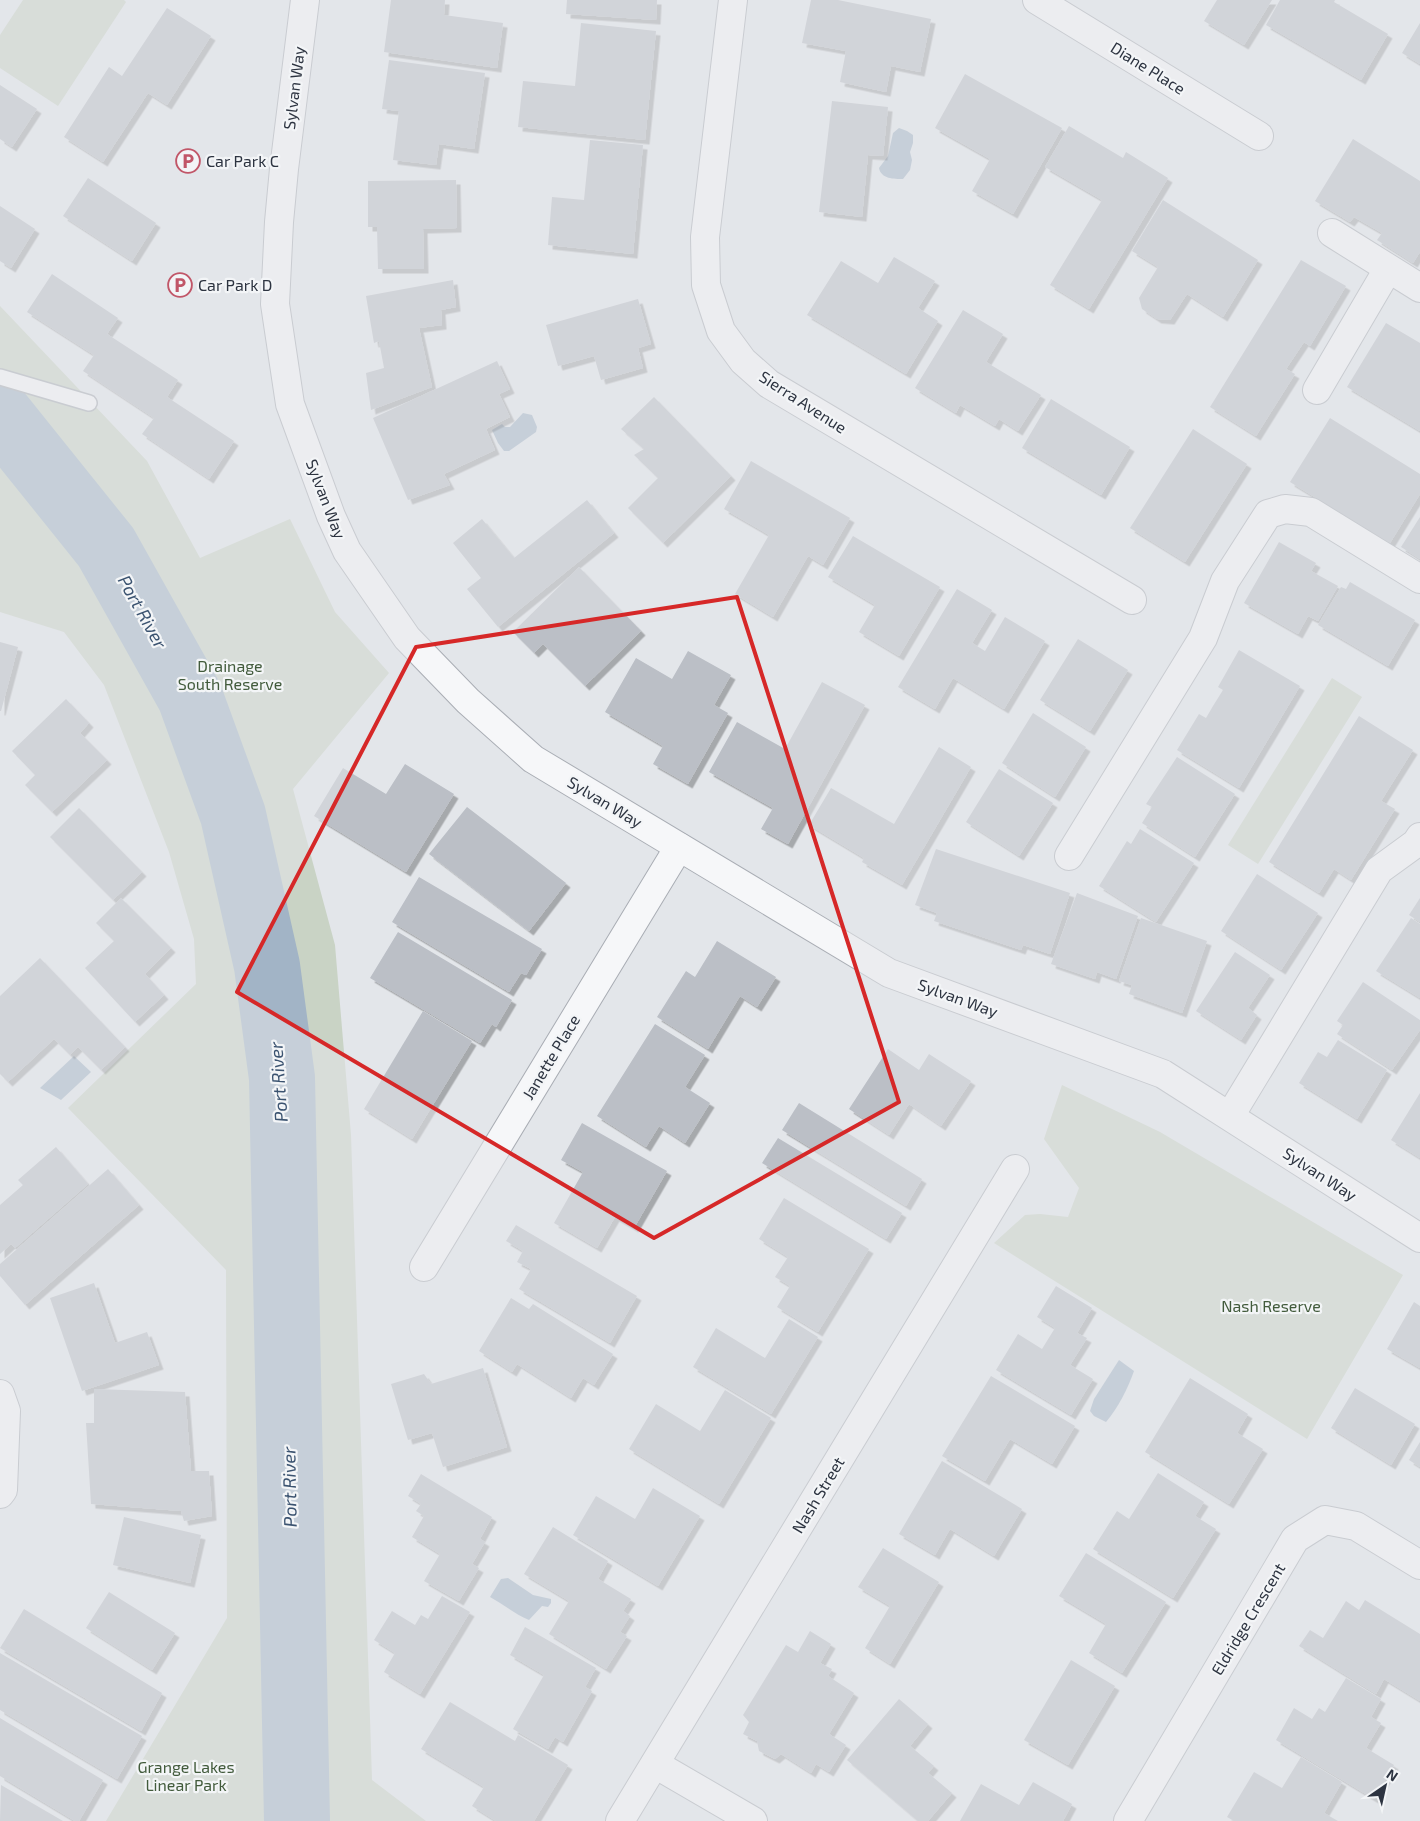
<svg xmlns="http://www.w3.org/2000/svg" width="1420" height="1821" viewBox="0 0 1420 1821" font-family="'Exo 2',sans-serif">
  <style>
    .green { fill: #c9d3c5 }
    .water { fill: #a2b4c6 }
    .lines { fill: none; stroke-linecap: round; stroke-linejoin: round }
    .river { stroke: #a2b4c6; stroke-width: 66 }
    .building { fill: #bbbfc6; filter: url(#shadow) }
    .lane-casing { stroke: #a9adb4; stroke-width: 18 }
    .street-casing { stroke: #a9adb4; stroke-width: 30 }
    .lane { stroke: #f6f7f9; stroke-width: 15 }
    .street { stroke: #f6f7f9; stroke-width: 28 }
    .marked { fill: none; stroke: #d62828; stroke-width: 4; stroke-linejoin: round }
    .labels { text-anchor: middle; stroke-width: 4.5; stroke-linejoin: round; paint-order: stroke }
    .street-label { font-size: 16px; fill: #2d3441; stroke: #f3f5f7 }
    .poi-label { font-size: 16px; fill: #2d3441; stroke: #f3f5f7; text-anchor: start }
    .park-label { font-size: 16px; fill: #425b3c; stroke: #f3f5f7 }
    .water-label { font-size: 18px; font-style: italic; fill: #3b5370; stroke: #f3f5f7 }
  </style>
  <defs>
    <filter id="shadow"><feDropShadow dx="4.5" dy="4.5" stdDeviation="0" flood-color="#0004"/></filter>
  </defs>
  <rect width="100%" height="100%" fill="#e3e6ea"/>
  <!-- green -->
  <g class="green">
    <path d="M23,0H124L126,2L58,106L0,68V35Z"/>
    <path d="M0,306L147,461L200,558L290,519L335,612L389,673L293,789L335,945L351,1135L372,1780L426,1821H106L227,1618L226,1270L68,1108L196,984L194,939L169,852L104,685L64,632L0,612Z"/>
    <path d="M1332,678L1362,697L1258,864L1228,845Z"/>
    <path d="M1062,1085L1160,1132L1403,1275L1307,1439L994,1243L1025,1215L1040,1214L1068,1217L1079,1188L1044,1139Z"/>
  </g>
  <!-- water -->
  <g class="water">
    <path d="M899,128L907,131L913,135V143L910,152L912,160L910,170L903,179C894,179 881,179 879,168L888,156L893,133Z"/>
    <path d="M523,413L532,415L537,427L536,432L509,451H504L498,443L492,430L502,424L505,427H510Z"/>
    <path d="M74,1056L91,1072L61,1100L40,1088Z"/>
    <path d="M1119,1360L1134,1371C1128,1388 1118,1408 1106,1422L1094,1416L1090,1411L1094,1399Z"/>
    <path d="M508,1578L533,1595L551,1599V1603L548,1607L542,1606L529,1620C515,1614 503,1604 490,1597L501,1579Z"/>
  </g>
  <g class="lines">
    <!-- river -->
    <path class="river" d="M0,415L106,547L190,697L233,815L267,966L282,1078L297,1821"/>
  </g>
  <!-- building -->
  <g class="building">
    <path d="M391,0H445L444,15L503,23L497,68L384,52Z"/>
    <path d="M567,0H657L656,20L566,14Z"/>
    <path d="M811,0H838L931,19L920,72L891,66L886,92L840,82L846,51L802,43Z"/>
    <path d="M1217,0H1272L1244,45L1204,21Z"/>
    <path d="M1280,0H1335L1334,2L1388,34L1361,80L1266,25Z"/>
    <path d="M167,8L211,36L167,105L148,93L103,162L64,137L109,67L122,76Z"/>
    <path d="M581,23L656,31L645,140L518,127L523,81L575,86Z"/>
    <path d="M1420,23V64L1402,53Z"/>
    <path d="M389,60L485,73L474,149L439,144L436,165L393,160L399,111L382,109Z"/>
    <path d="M965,74L1062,128L1013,214L972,191L990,159L935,128Z"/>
    <path d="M0,85L37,109L12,147L0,139Z"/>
    <path d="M832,101L888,107L883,156L868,155L862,217L819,212Z"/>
    <path d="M1069,126L1123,158L1126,152L1168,178L1089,309L1050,285L1102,200L1045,167Z"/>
    <path d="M1353,139L1420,181V252L1413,263L1377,240L1382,233L1354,217L1350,222L1315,201Z"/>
    <path d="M590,140L643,145L633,254L548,245L552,197L584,200Z"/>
    <path d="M88,178L156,223L132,261L63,216Z"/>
    <path d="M456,180L457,228L423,229L424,269H378L377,227H368V181Z"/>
    <path d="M1163,200L1258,260L1223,317L1187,294L1170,320L1157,319L1142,309L1139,298L1158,267L1132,251Z"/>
    <path d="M0,206L35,229L11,268L0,261Z"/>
    <path d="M894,257L935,281L918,308L938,321L906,374L807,315L841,261L878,283Z"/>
    <path d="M1301,260L1346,286L1310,346L1304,342L1286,369L1295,374L1256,436L1210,407Z"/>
    <path d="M52,274L118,318L107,334L178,380L167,397L234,441L209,479L142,434L154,418L83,371L94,355L27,312Z"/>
    <path d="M453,280L456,307L441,310L442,325L419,328L432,387L371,410L366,373L384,368L379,341L374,343L366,296Z"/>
    <path d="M638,299L651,344L638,348L643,368L601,380L594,356L558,366L546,325Z"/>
    <path d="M963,310L1003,334L986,362L1041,395L1018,431L999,419L995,426L960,405L956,413L915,388Z"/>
    <path d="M1386,323L1420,343V431L1347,387Z"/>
    <path d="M497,361L510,389L499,394L510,417L486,429L495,450L444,474L450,485L408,500L373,418Z"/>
    <path d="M654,397L731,476L663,543L628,508L658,478L634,455L644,449L621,429Z"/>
    <path d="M1051,399L1130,447L1101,495L1022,448Z"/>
    <path d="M1330,418L1420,474V494L1390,543L1290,482Z"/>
    <path d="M1193,429L1247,464L1185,562L1130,528Z"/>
    <path d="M751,461L850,518L823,565L808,556L773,617L735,594L769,535L724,509Z"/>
    <path d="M587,500L614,533L498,627L467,589L481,578L453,543L482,519L514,558Z"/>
    <path d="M1420,517V559L1401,547Z"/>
    <path d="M853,536L940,587L899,656L859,632L875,605L828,577Z"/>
    <path d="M1279,542L1316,563L1311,571L1338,586L1318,621L1308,616L1298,634L1244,603Z"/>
    <path d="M579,567L641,631L585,686L543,644L534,653L513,632Z"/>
    <path d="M1350,582L1415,620L1388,666L1318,625L1341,587L1346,589Z"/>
    <path d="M957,589L992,610L972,643L985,651L1005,617L1045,641L1004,709L953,678L935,709L898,687Z"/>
    <path d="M1078,639L1128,670L1090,731L1040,700Z"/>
    <path d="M0,642L18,647L1,711H0Z"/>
    <path d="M1239,650L1300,686L1239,788L1177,750L1199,714L1206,718L1213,706L1223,690L1218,687Z"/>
    <path d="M688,651L731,675L714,705L728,713L688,784L653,764L663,746L605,712L636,658L672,679Z"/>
    <path d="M822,682L865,705L788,844L761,829L773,808L709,772L737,722L785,749Z"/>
    <path d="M66,699L89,723L80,733L107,760L52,812L25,785L35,775L12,751Z"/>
    <path d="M1033,713L1086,747L1055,797L1002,763Z"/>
    <path d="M1359,716L1413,750L1381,801L1395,809L1351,880L1334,869L1319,893L1269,862Z"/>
    <path d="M939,747L971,767L902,885L862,862L864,858L809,825L831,788L894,824Z"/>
    <path d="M1177,757L1235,794L1195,857L1142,823L1152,807L1146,804Z"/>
    <path d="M405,764L454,794L406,872L314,816L343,768L386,794Z"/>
    <path d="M999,769L1053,803L1019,856L966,822Z"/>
    <path d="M467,807L566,883L529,931L429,854Z"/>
    <path d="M79,808L142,872L113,900L50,837Z"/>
    <path d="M1140,829L1194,863L1156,922L1099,886L1127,841L1131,844Z"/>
    <path d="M936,849L1070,893L1050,954L1023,945L1021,950L934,921L937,913L915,905Z"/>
    <path d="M1257,874L1318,913L1281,970L1221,931Z"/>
    <path d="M419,877L542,949L526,975L521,973L509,992L392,922Z"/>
    <path d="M1077,893L1138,916L1116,979L1097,972L1095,979L1051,964Z"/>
    <path d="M121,898L171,948L145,974L164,995L135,1022L85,968L114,941L96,923Z"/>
    <path d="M1420,898V922L1409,915Z"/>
    <path d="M1141,918L1207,941L1182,1013L1129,994L1132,985L1119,981Z"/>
    <path d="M1411,918L1420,924V998L1376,971Z"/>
    <path d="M398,932L512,1000L496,1027L492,1024L480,1043L370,978Z"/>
    <path d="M717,941L776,977L757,1007L740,996L708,1049L657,1017L686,971L695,977Z"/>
    <path d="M1235,952L1270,975L1248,1008L1257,1015L1241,1040L1196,1011Z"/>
    <path d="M40,958L125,1047L101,1070L78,1047L70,1055L54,1039L8,1082L0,1074V996Z"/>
    <path d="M1363,982L1420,1020V1030L1392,1070L1337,1034L1343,1025L1337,1021Z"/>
    <path d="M423,1011L472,1041L412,1139L364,1109Z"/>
    <path d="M655,1024L705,1055L685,1087L710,1103L685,1143L659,1126L646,1147L597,1116Z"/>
    <path d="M1338,1040L1387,1070L1357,1119L1299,1083L1318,1052L1327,1057Z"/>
    <path d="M888,1049L919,1070L929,1054L971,1081L941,1126L909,1104L889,1135L849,1109Z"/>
    <path d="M1420,1093V1158L1391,1140Z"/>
    <path d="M799,1103L922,1179L906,1206L782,1130Z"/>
    <path d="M582,1123L667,1171L634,1228L615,1217L597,1248L554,1223L583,1172L561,1160Z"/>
    <path d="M778,1138L902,1213L886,1239L762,1163Z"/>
    <path d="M56,1147L88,1184L15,1248L11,1244L0,1254V1205L23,1185L18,1180Z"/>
    <path d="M108,1169L139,1205L25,1305L0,1276V1264Z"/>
    <path d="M784,1198L869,1249L818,1332L777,1307L790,1286L775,1277L788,1257L759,1239Z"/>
    <path d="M516,1225L637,1296L610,1343L519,1289L531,1269L517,1262L523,1251L506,1241Z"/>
    <path d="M94,1283L115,1343L147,1332L159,1365L82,1391L50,1298Z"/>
    <path d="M1056,1286L1092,1308L1077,1333L1087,1338L1070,1365L1093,1379L1071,1415L996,1370L1018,1334L1042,1349L1055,1328L1037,1317Z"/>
    <path d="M511,1298L529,1309L533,1304L613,1354L594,1385L583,1378L571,1398L517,1364L512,1372L479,1351Z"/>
    <path d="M1414,1302L1420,1306V1368L1387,1349Z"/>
    <path d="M789,1319L818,1337L771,1414L693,1367L716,1328L765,1358Z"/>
    <path d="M483,1368L507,1447L443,1467L432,1433L408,1440L391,1384L424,1374L431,1384Z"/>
    <path d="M991,1376L1075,1426L1052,1464L1010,1439L985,1481L942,1456Z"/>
    <path d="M1190,1378L1248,1414L1237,1433L1263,1449L1229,1504L1145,1452Z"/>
    <path d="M1355,1388L1415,1424L1391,1465L1331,1428Z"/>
    <path d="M94,1389L185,1392L191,1471H209L212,1516L184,1521L181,1511L91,1504L86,1423H94Z"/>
    <path d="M725,1390L771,1418L719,1504L629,1449L656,1404L700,1431Z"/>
    <path d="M1420,1442V1467L1409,1460Z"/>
    <path d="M942,1461L1022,1509L994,1556L950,1529L935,1555L899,1534Z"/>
    <path d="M1158,1473L1204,1502L1195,1516L1216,1529L1173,1598L1093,1549L1117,1511L1129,1519Z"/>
    <path d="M421,1474L492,1517L480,1539L485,1542L472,1564L479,1568L459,1601L424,1581L440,1554L412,1537L424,1516L416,1511L421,1504L408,1496Z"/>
    <path d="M653,1488L700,1516L658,1586L573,1535L596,1496L635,1519Z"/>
    <path d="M124,1517L201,1535L190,1583L113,1565Z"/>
    <path d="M553,1527L608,1561L598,1579L631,1599L623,1611L630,1616L620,1632L627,1636L606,1669L549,1634L569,1601L524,1574Z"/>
    <path d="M883,1548L939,1582L890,1664L865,1648L890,1606L858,1587Z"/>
    <path d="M1086,1553L1166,1602L1122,1673L1089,1653L1106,1624L1059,1596Z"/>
    <path d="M109,1592L175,1633L152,1670L86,1628Z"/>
    <path d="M442,1596L470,1612L420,1694L384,1672L395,1653L374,1640L392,1611L415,1625L421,1615L428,1619Z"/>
    <path d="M1365,1600L1420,1634V1701L1384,1679L1376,1694L1299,1646L1310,1630L1323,1638L1346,1601L1359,1610Z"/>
    <path d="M24,1609L162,1693L141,1731L0,1648Z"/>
    <path d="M525,1627L596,1668L585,1687L592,1691L563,1742L555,1737L548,1749L513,1729L544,1675L510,1655Z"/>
    <path d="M810,1631L831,1644L820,1663L832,1669L828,1676L854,1693L829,1734L846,1745L829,1772L816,1764L811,1773L781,1754L775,1759L759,1751L757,1741L743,1734L749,1722L743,1715L786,1645L798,1652Z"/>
    <path d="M0,1653L142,1736L117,1779L0,1710Z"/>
    <path d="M1071,1660L1115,1686L1068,1765L1024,1740Z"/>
    <path d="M1346,1678L1381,1699L1371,1717L1381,1723L1366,1748L1394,1765L1374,1799L1276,1740L1294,1708L1312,1719L1319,1708L1325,1712Z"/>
    <path d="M899,1699L928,1724L910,1746L934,1766L928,1773L952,1793L928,1821H918L847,1760Z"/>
    <path d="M450,1702L515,1741L518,1735L568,1765L534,1821H496L472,1806L484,1787L421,1749Z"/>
    <path d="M0,1718L103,1780L79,1821H75L0,1776Z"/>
    <path d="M1301,1757L1342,1782L1324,1813L1338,1821H1234L1227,1817L1254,1772L1282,1788Z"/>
    <path d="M1033,1782L1072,1804L1063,1821H960L981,1784L1019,1805Z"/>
    <path d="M1,1785L63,1821H0Z"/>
  </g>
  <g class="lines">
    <!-- lane casing -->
    <g class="lane-casing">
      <path id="lane" d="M0,377L89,403"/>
    </g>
    <!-- street casing -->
    <g class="street-casing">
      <g id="street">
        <path d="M305,0L284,169L279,222L275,304L290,404L331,516L347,551L407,638L468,701L533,759L889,973L1163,1074L1420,1238"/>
        <path d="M733,0L705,237L706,285L721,331L743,361L769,384L1132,600"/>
        <path d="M1037,0L1259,136"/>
        <path d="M1332,233L1420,288"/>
        <path d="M1317,390L1388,269"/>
        <path d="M1069,856L1203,638L1225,581L1268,514L1285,509L1311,512L1420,579"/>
        <path d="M1230,1116L1379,870L1416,843L1420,837"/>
        <path d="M424,1267L679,847"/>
        <path d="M0,1394L6,1411L3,1490L0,1494"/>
        <path d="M655,1764L753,1821"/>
        <path d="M620,1821L1015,1169"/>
        <path d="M1128,1821L1295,1539L1325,1520L1356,1526L1420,1565"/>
      </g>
    </g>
    <!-- lane -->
    <use href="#lane" class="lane"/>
    <!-- street -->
    <use href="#street" class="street"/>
  </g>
  <!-- marked area -->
  <path d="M0 0H1420V1821H0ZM737,597L899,1102L654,1238L237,992L416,647Z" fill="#e3e6ea" fill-opacity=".55" fill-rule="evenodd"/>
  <path class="marked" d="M737,597L899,1102L654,1238L237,992L416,647Z"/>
  <!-- icons -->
  <defs>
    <g id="parking-ring" transform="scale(1.25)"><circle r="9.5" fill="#f3f5f7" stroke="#c15668" stroke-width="1.5"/><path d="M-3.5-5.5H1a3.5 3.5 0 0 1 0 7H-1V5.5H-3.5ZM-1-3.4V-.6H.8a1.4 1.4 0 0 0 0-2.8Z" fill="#c15668"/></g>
  </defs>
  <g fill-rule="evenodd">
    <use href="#parking-ring" x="188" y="161"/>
    <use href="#parking-ring" x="180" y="285"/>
  </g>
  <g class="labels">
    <!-- street labels -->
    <g class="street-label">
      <text transform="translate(1148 68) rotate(32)" y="6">Diane Place</text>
      <text transform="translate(294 88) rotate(-83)" y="6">Sylvan Way</text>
      <text transform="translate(803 402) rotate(33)" y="6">Sierra Avenue</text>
      <text transform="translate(326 499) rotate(69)" y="6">Sylvan Way</text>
      <text transform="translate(605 802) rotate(31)" y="6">Sylvan Way</text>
      <text transform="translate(958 998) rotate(20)" y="6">Sylvan Way</text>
      <text transform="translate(551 1057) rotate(-59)" y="6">Janette Place</text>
      <text transform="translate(1320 1174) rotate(33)" y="6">Sylvan Way</text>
      <text transform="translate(818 1495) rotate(-59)" y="6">Nash Street</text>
      <text transform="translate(1248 1619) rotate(-59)" y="6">Eldridge Crescent</text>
    </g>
    <!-- poi labels -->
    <g class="poi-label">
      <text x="206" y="167">Car Park C</text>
      <text x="198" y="291">Car Park D</text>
    </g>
    <!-- park labels -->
    <g class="park-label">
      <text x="230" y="672">Drainage<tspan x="230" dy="18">South Reserve</tspan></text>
      <text x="1271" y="1312">Nash Reserve</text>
      <text x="186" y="1773">Grange Lakes<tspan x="186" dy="18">Linear Park</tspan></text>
    </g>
    <!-- water labels -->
    <g class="water-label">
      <text transform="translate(142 612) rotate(61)" y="6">Port River</text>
      <text transform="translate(279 1082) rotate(-94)" y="6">Port River</text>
      <text transform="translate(290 1487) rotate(-91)" y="6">Port River</text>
    </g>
  </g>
  <!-- north arrow -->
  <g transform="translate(1385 1786) rotate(34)" stroke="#f3f5f7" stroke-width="4" paint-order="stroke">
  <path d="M0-4L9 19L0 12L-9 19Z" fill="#2d3441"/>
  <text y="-8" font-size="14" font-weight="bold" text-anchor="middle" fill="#2d3441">N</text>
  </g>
</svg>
